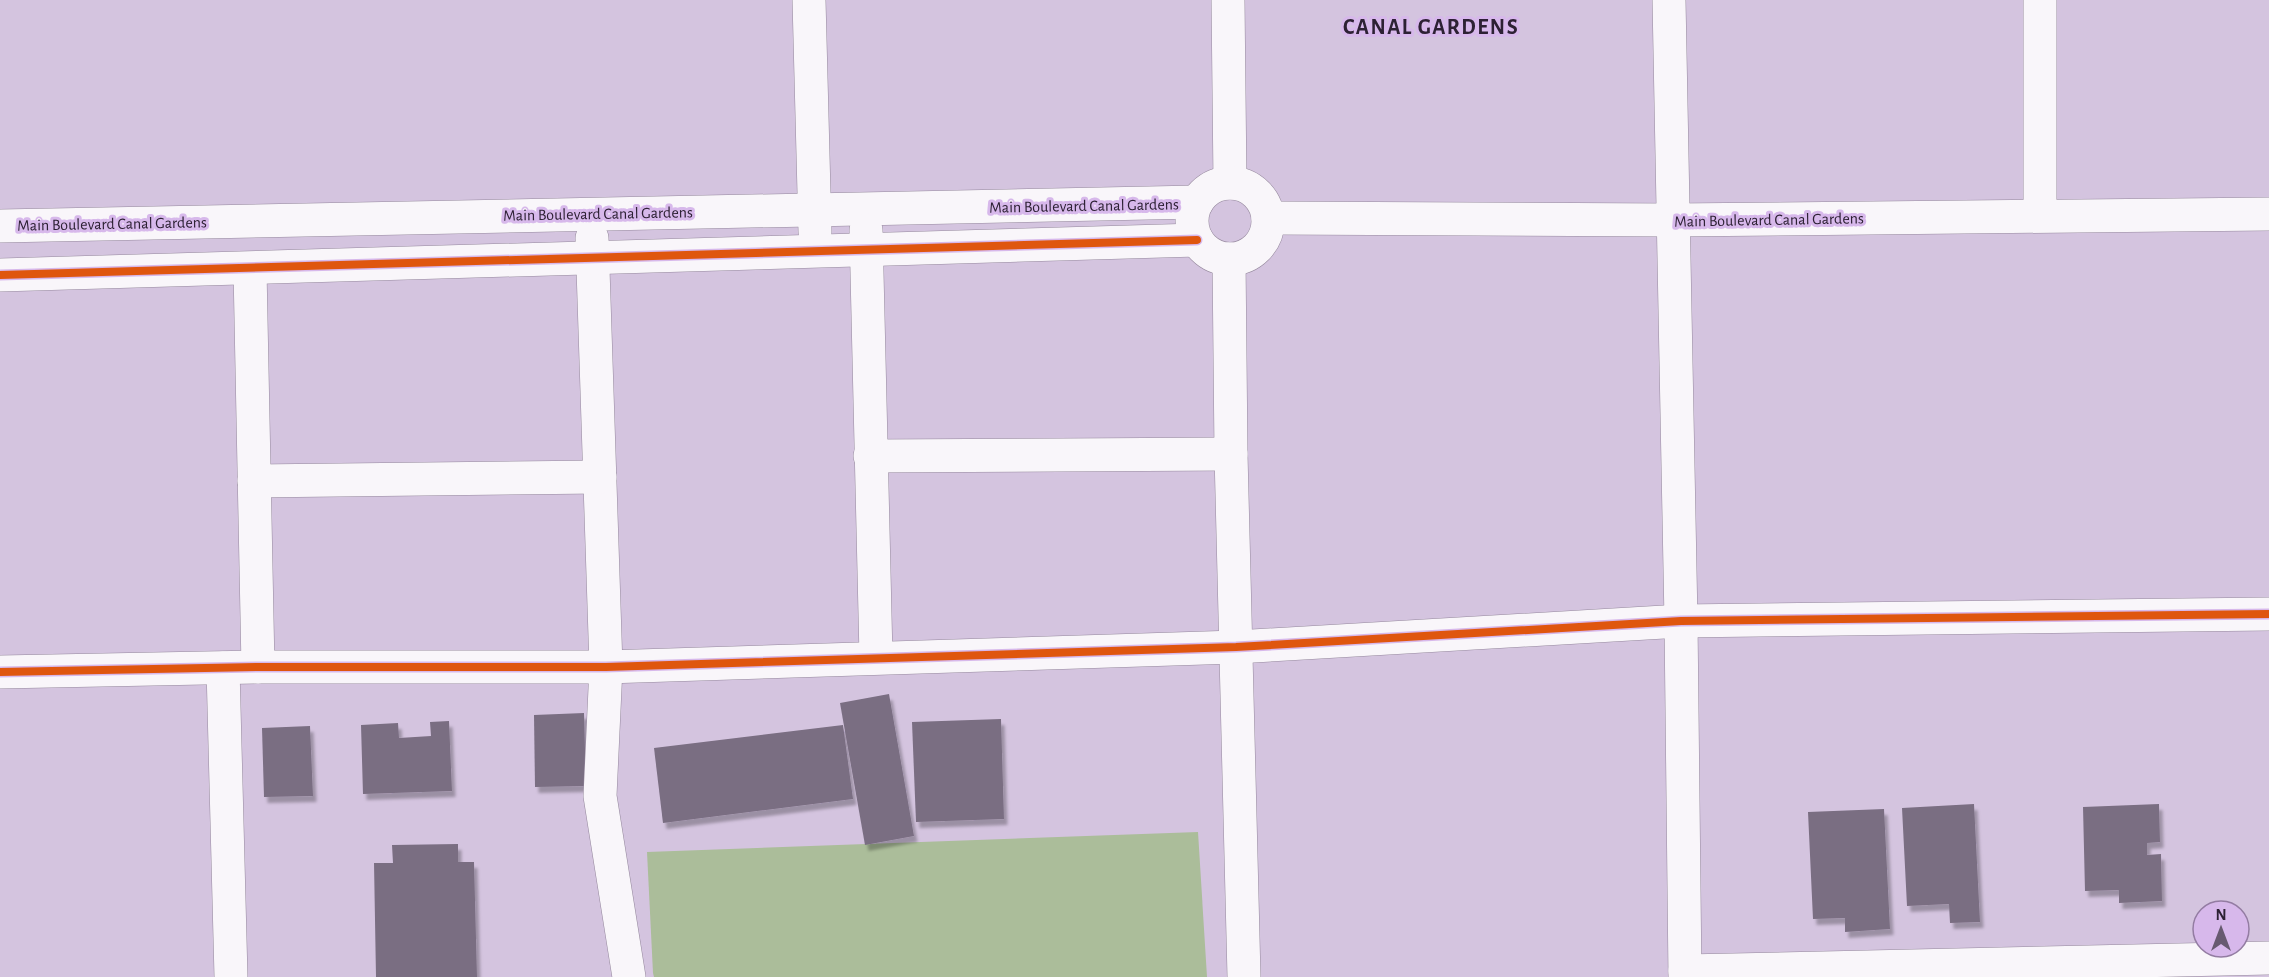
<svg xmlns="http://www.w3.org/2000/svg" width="2269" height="977" viewBox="0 0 2269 977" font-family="'Alegreya Sans',sans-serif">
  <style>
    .green { fill: #abbd9a }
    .building { fill: #7a6e82; filter: url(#shadow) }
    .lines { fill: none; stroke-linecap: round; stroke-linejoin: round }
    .minor-casing { stroke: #95889d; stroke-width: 34 }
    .minor { stroke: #f9f6fa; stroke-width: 33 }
    .cycleway-casing { stroke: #d7b8eb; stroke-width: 11 }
    .cycleway { stroke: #df560e; stroke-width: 8 }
    .labels { text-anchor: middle; stroke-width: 6; stroke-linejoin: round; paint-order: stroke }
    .street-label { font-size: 16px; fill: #2d2134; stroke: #d7b8eb }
    .district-label { font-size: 22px; font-weight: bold; letter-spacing: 1.5px; fill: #2d2134; stroke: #d7b8eb }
  </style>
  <defs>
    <filter id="shadow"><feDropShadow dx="3.5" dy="6" stdDeviation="1.5" flood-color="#0004"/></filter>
  </defs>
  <rect width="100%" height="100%" fill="#d4c4df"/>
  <!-- green -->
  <path class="green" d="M1198,832L1207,977H654L653,973L647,852Z"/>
  <!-- building -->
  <g class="building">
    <path d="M889,694L914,836L865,845L840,703Z"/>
    <path d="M584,713L586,786L535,787L534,715Z"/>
    <path d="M1001,719L1004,819L916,822L912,722Z"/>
    <path d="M449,721L452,791L363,794L361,725L398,723L399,738L431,736L430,722Z"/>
    <path d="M843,725L853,799L663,823L654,748Z"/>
    <path d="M310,726L313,796L264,797L262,728Z"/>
    <path d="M1974,804L1980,922L1950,923L1949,904L1907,906L1902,808Z"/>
    <path d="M2159,804L2160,842L2147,843V855L2161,854L2162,901L2119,903V890L2085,891L2083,807Z"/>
    <path d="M1884,809L1890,929L1845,932V918L1813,919L1808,812Z"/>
    <path d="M458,844V862H474L477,977H376L374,863H393L392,845Z"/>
  </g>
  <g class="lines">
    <!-- minor casing -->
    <g class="minor-casing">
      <g id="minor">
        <path d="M809,0L815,232"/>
        <path d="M1228,0L1230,183"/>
        <path d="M1669,0L1681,621L1685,977"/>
        <path d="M2040,0V215"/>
        <circle cx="1230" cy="221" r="38"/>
        <path d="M1268,218L1672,220L2269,214"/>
        <path d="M0,226C399,217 798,212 1197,202"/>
        <path d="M866,230L876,657"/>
        <path d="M592,238L606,667L600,796L629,977"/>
        <path d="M1229,259L1231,454L1244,977"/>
        <path d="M250,269L258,667"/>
        <path d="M0,275L1197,240"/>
        <path d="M870,456L1231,454"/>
        <path d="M254,481L600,477"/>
        <path d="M223,668L231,977"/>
        <path d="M0,672L258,667H606L1236,647L1681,621L2269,614"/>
        <path d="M1685,971L2269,958"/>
      </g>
    </g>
    <!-- minor -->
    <use href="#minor" class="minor"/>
    <!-- cycleway casing -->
    <g class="cycleway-casing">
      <g id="cycleway">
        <path d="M0,275L1197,240"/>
        <path d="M0,672L258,667H606L1236,647L1681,621L2269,614"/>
      </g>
    </g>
    <!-- cycleway -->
    <use href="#cycleway" class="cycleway"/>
  </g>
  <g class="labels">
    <!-- street labels -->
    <g class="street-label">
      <text transform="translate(1084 205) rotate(-1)" y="6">Main Boulevard Canal Gardens</text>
      <text transform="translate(598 213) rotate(-1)" y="6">Main Boulevard Canal Gardens</text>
      <text transform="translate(1769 219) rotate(-1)" y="6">Main Boulevard Canal Gardens</text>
      <text transform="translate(112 223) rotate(-1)" y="6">Main Boulevard Canal Gardens</text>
    </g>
    <!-- district labels -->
    <g class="district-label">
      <text x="1431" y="34">CANAL GARDENS</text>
    </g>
  </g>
  <!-- north arrow -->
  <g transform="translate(2221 929)"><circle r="28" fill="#d7b8eb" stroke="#937ca2" stroke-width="1.5"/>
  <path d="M0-4.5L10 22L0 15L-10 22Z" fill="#675a70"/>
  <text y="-9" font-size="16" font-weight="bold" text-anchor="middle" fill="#2d2134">N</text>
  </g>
</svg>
